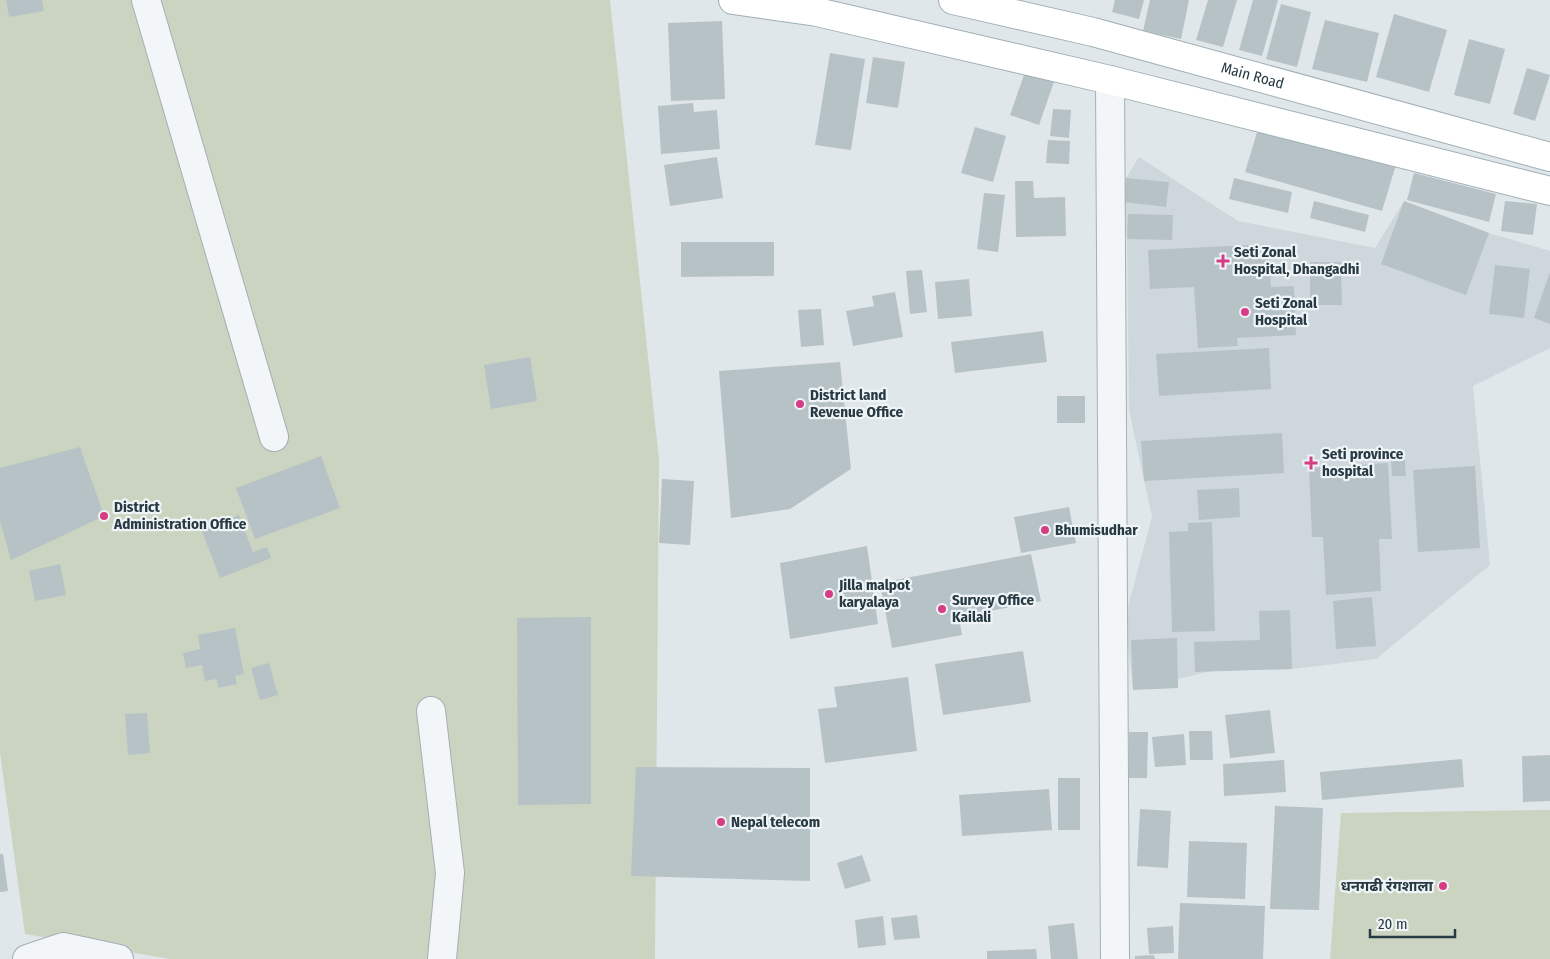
<svg xmlns="http://www.w3.org/2000/svg" width="1550" height="959" viewBox="0 0 1550 959" font-family="'Fira Sans Condensed','Noto Sans Devanagari',sans-serif">
  <style>
    .built { fill: #ced7dc }
    .green { fill: #cbd4c0 }
    .building { fill: #b7c2c7 }
    .lines { fill: none; stroke-linecap: round; stroke-linejoin: round }
    .minor-casing { stroke: #a5afb4; stroke-width: 30 }
    .major-casing { stroke: #9eafb6; stroke-width: 30 }
    .minor { stroke: #f3f6f8; stroke-width: 28 }
    .major { stroke: #fff; stroke-width: 28 }
    .poi-dot { fill: #d63d84; stroke: #eff5f7; stroke-width: 2 }
    .labels { text-anchor: middle; stroke-width: 4.5; stroke-linejoin: round; paint-order: stroke }
    .street-label { font-size: 15px; fill: #273942; stroke: #eff5f7 }
    .poi-label { font-size: 15px; font-weight: bold; fill: #273942; stroke: #eff5f7; text-anchor: start }
  </style>
  <rect width="100%" height="100%" fill="#e0e7ea"/>
  <!-- built -->
  <path class="built" d="M1139,157L1238,221L1375,248L1404,201L1489,233L1550,251V348L1473,386L1490,565L1376,659L1292,669L1211,671L1133,690L1125,618L1152,517L1129,410L1127,239L1123,202L1126,178Z"/>
  <!-- green -->
  <g class="green">
    <path d="M0,0H610L659,460L655,959H170L25,934L0,753Z"/>
    <path d="M1550,810V959H1330L1341,813Z"/>
  </g>
  <!-- building -->
  <g class="building">
    <path d="M6,0H42L44,11L9,17Z"/>
    <path d="M1115,0H1144L1139,19L1112,12Z"/>
    <path d="M1150,0H1189L1181,39L1143,31Z"/>
    <path d="M1208,0H1237L1223,47L1196,40Z"/>
    <path d="M1253,0H1278L1262,56L1239,50Z"/>
    <path d="M1281,4L1311,12L1297,67L1266,59Z"/>
    <path d="M1394,14L1447,30L1429,92L1376,77Z"/>
    <path d="M1325,20L1379,33L1367,82L1312,69Z"/>
    <path d="M722,21L725,99L671,101L668,23Z"/>
    <path d="M1469,39L1505,49L1490,104L1454,95Z"/>
    <path d="M830,53L865,59L851,150L815,145Z"/>
    <path d="M873,57L905,62L898,108L866,103Z"/>
    <path d="M1527,68L1550,75L1535,121L1513,114Z"/>
    <path d="M1026,69L1055,79L1039,125L1010,115Z"/>
    <path d="M693,103L694,112L717,110L720,149L661,154L658,106Z"/>
    <path d="M1053,109L1071,110L1069,138L1050,136Z"/>
    <path d="M1261,119L1398,158L1382,211L1245,172Z"/>
    <path d="M975,127L1006,136L993,182L961,173Z"/>
    <path d="M1048,140L1070,141L1069,164L1046,163Z"/>
    <path d="M717,157L723,198L670,206L664,165Z"/>
    <path d="M1414,173L1496,194L1489,222L1407,200Z"/>
    <path d="M1126,178L1169,182L1166,207L1123,202Z"/>
    <path d="M1234,178L1292,192L1288,213L1229,199Z"/>
    <path d="M1015,181H1033L1034,198L1065,197L1066,236L1016,237Z"/>
    <path d="M984,193L1005,195L998,252L977,249Z"/>
    <path d="M1314,201L1369,215L1365,232L1310,218Z"/>
    <path d="M1404,201L1489,233L1466,295L1381,264Z"/>
    <path d="M1505,201L1537,204L1533,235L1501,231Z"/>
    <path d="M1128,214L1173,215L1172,240L1127,239Z"/>
    <path d="M681,242H774V276L681,277Z"/>
    <path d="M1269,244L1271,287L1294,286L1296,335L1237,338L1238,346L1198,348L1194,287L1150,289L1148,250Z"/>
    <path d="M1310,262H1341L1342,305H1310Z"/>
    <path d="M1495,265L1530,269L1524,318L1489,314Z"/>
    <path d="M922,270L927,312L910,314L906,271Z"/>
    <path d="M1550,272V324L1534,318Z"/>
    <path d="M969,279L972,316L938,319L935,282Z"/>
    <path d="M895,292L903,337L853,346L846,311L874,306L872,296Z"/>
    <path d="M821,309L824,345L801,347L798,310Z"/>
    <path d="M1043,331L1047,362L955,373L951,342Z"/>
    <path d="M1269,348L1271,389L1159,396L1156,354Z"/>
    <path d="M530,357L537,401L491,409L484,365Z"/>
    <path d="M840,362L851,469L790,509L731,518L719,371Z"/>
    <rect x="1057" y="396" width="28" height="27"/>
    <path d="M1282,433L1284,473L1144,481L1141,441Z"/>
    <path d="M80,447L104,516L11,560L0,521V468Z"/>
    <path d="M321,456L340,508L255,539L236,488Z"/>
    <path d="M1405,460L1406,476H1392L1391,461Z"/>
    <path d="M1388,463L1392,539H1379L1381,591L1326,595L1323,537H1312L1309,468Z"/>
    <path d="M1475,466L1480,548L1418,552L1413,470Z"/>
    <path d="M662,479L694,481L690,545L659,543Z"/>
    <path d="M1239,488L1240,517L1199,520L1197,490Z"/>
    <path d="M1069,507L1076,543L1021,553L1014,517Z"/>
    <path d="M239,515L253,552L267,547L271,558L220,578L201,529Z"/>
    <path d="M1212,522L1215,631L1172,632L1169,532L1188,531V523Z"/>
    <path d="M867,546L878,624L790,639L780,563Z"/>
    <path d="M1031,554L1041,601L959,617L962,635L892,648L880,583Z"/>
    <path d="M60,564L66,595L35,601L29,571Z"/>
    <path d="M1372,597L1376,646L1336,649L1333,601Z"/>
    <path d="M1290,610L1292,669L1195,672L1194,642L1260,640L1259,611Z"/>
    <path d="M591,617V804L518,805L517,618Z"/>
    <path d="M235,628L244,674L235,676L237,684L218,688L217,679L205,681L202,665L186,668L183,653L200,649L198,635Z"/>
    <path d="M1177,638L1178,688L1133,690L1131,640Z"/>
    <path d="M1023,651L1031,702L943,715L935,664Z"/>
    <path d="M269,663L278,695L260,700L251,668Z"/>
    <path d="M908,677L917,751L825,763L818,709L837,707L834,687Z"/>
    <path d="M1270,710L1275,753L1230,758L1225,715Z"/>
    <path d="M147,713L150,753L128,755L125,714Z"/>
    <path d="M1189,731H1212L1213,760H1190Z"/>
    <path d="M1129,732H1148L1147,778H1129Z"/>
    <path d="M1184,734L1186,765L1155,767L1152,737Z"/>
    <path d="M1550,755V801L1523,802L1522,756Z"/>
    <path d="M1462,759L1464,787L1322,800L1320,772Z"/>
    <path d="M1284,760L1286,792L1224,796L1223,764Z"/>
    <path d="M636,767L810,768V881L631,876Z"/>
    <rect x="1058" y="778" width="22" height="52"/>
    <path d="M1049,789L1052,830L962,836L959,795Z"/>
    <path d="M1275,806L1323,808L1319,910L1270,909Z"/>
    <path d="M1140,809L1171,811L1168,868L1137,866Z"/>
    <path d="M1189,841L1247,843L1245,899L1187,897Z"/>
    <path d="M0,854H3L8,891L0,892Z"/>
    <path d="M862,855L871,881L845,889L837,863Z"/>
    <path d="M1180,903L1265,906L1263,959H1178Z"/>
    <path d="M917,915L920,938L894,940L891,918Z"/>
    <path d="M883,916L886,945L858,948L855,920Z"/>
    <path d="M1074,923L1078,959H1051L1048,926Z"/>
    <path d="M1173,926L1174,953L1149,954L1147,928Z"/>
    <path d="M1036,949L1037,959H987V951Z"/>
    <path d="M1154,955L1155,959H1135V956Z"/>
  </g>
  <g class="lines">
    <!-- minor casing -->
    <g class="minor-casing">
      <g id="minor">
        <path d="M146,0L274,437"/>
        <path d="M1110,80L1115,959"/>
        <path d="M431,711L450,873L442,959"/>
        <path d="M27,959L63,947L119,959"/>
      </g>
    </g>
    <!-- major casing -->
    <g class="major-casing">
      <g id="major">
        <path d="M733,0L817,12L1110,80L1550,191"/>
        <path id="s1" d="M953,0L1093,32L1550,157"/>
      </g>
    </g>
    <!-- minor -->
    <use href="#minor" class="minor"/>
    <!-- major -->
    <use href="#major" class="major"/>
  </g>
  <!-- markers -->
  <g class="poi-dot">
    <path d="M1220.5 253.5h5v5h5v5h-5v5h-5v-5h-5v-5h5z"/>
    <circle cx="1245" cy="312" r="5"/>
    <circle cx="800" cy="404" r="5"/>
    <path d="M1308.5 455.5h5v5h5v5h-5v5h-5v-5h-5v-5h5z"/>
    <circle cx="104" cy="516" r="5"/>
    <circle cx="1045" cy="530" r="5"/>
    <circle cx="829" cy="594" r="5"/>
    <circle cx="942" cy="609" r="5"/>
    <circle cx="721" cy="822" r="5"/>
    <circle cx="1443" cy="886" r="5"/>
  </g>
  <g class="labels">
    <!-- street labels -->
    <g class="street-label">
      <text dy="5" stroke="none"><textPath href="#s1" startOffset="309">Main Road</textPath></text>
    </g>
    <!-- poi labels -->
    <g class="poi-label">
      <text x="1234" y="257">Seti Zonal<tspan x="1234" dy="17">Hospital, Dhangadhi</tspan></text>
      <text x="1255" y="308">Seti Zonal<tspan x="1255" dy="17">Hospital</tspan></text>
      <text x="810" y="400">District land<tspan x="810" dy="17">Revenue Office</tspan></text>
      <text x="1322" y="459">Seti province<tspan x="1322" dy="17">hospital</tspan></text>
      <text x="114" y="512">District<tspan x="114" dy="17">Administration Office</tspan></text>
      <text x="1055" y="535">Bhumisudhar</text>
      <text x="839" y="590">Jilla malpot<tspan x="839" dy="17">karyalaya</tspan></text>
      <text x="952" y="605">Survey Office<tspan x="952" dy="17">Kailali</tspan></text>
      <text x="731" y="827">Nepal telecom</text>
      <text x="1433" y="891" text-anchor="end">धनगढी रंगशाला</text>
    </g>
  </g>
  <!-- scale -->
  <path d="M1370 929v8h85v-8" fill="none" stroke="#273942" stroke-width="2.5"/>
  <text x="1378" y="929" font-size="15" fill="#273942" stroke="#eff5f7" stroke-width="4" paint-order="stroke">20 m</text>
</svg>
